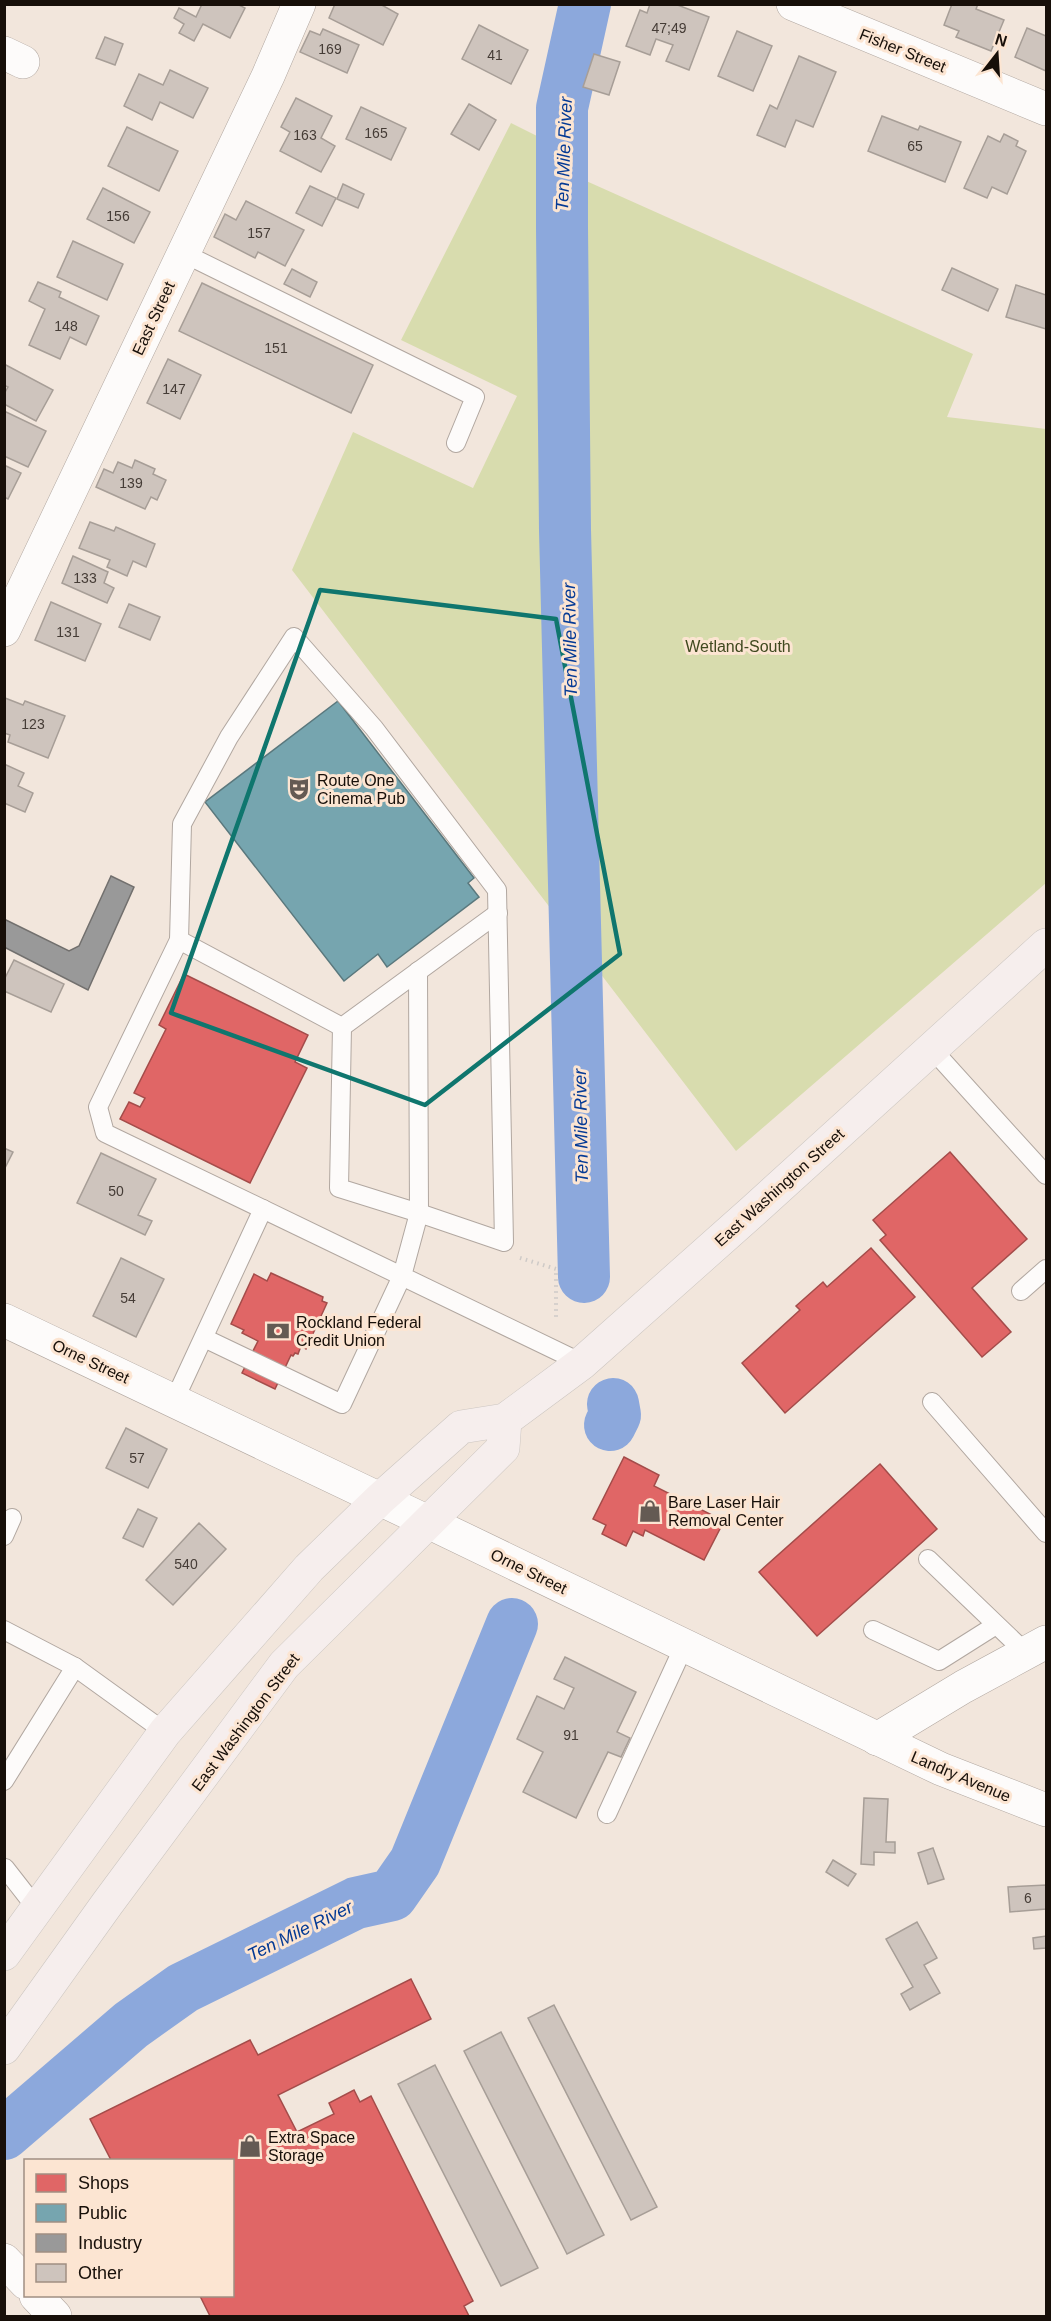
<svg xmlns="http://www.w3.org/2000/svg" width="1051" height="2321" viewBox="0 0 1051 2321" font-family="Arial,sans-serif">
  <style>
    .green { fill: #d8dcae }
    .shops { fill: #e06666; stroke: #a44c4a; stroke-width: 1.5 }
    .public { fill: #76a5af; stroke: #5a787d; stroke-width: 1.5 }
    .industry { fill: #999; stroke: #72706e; stroke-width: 1.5 }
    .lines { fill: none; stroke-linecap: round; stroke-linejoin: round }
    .river { stroke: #8ca8dc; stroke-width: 52 }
    .building { fill: #cec4bd; stroke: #a79e97; stroke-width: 1.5 }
    .service-casing { stroke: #b1a7a0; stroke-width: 20 }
    .minor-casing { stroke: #b1a7a0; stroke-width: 34 }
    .tertiary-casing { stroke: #b1a7a0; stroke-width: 34 }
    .secondary-casing { stroke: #b1a7a0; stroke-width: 34 }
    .primary-casing { stroke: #ccc6c1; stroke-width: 34 }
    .path { stroke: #cecac7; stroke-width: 4; stroke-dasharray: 1.5 4.5; stroke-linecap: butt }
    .service { stroke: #fdfbfa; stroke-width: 18 }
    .minor { stroke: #fdfbfa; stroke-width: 33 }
    .tertiary { stroke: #fdfbfa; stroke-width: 33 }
    .secondary { stroke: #fdfbfa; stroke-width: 33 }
    .primary { stroke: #f6eeed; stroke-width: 33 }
    .marked { fill: none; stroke: #0f766e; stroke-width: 4.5; stroke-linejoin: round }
    .labels { text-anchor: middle; stroke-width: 6; stroke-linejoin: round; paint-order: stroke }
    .number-label { font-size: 14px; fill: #453c36 }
    .street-label { font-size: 16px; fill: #170f09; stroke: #fce5d2 }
    .park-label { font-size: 16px; fill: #40491f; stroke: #fce5d2 }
    .poi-label { font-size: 16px; fill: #170f09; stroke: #fce5d2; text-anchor: start }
    .water-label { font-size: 18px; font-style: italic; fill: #053a95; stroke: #fce5d2 }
  </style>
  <rect width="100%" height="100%" fill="#f2e6dc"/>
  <!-- green -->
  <path class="green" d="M511,123L551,143L546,163L973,354L947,417L1046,429V883L736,1151L292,570L353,432L473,488L517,396L401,340Z"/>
  <!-- shops -->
  <g class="shops">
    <path d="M184,974L308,1035L295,1062L307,1068L250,1183L120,1119L129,1102L140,1107L145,1098L134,1093L166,1029L159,1025Z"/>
    <path d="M950,1152L1027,1239L972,1288L1011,1332L982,1357L880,1240L886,1235L873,1220Z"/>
    <path d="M871,1248L915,1297L785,1413L742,1363L800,1310L796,1306L823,1282L827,1287Z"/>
    <path d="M271,1273L323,1297L322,1301L327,1303L306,1349L301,1346L298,1354L295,1353L293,1356L291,1355L275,1389L242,1373L258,1341L242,1333L244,1330L231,1324L254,1274L267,1281Z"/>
    <path d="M624,1457L659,1475L654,1486L724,1521L704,1560L645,1530L643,1536L633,1531L626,1546L602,1534L606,1525L593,1519Z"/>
    <path d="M880,1464L937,1529L817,1636L759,1572Z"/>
    <path d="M411,1979L431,2019L278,2095L297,2132L334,2114L329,2103L354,2090L360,2102L371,2096L473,2301L464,2306L469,2316H210L200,2296H232V2160H111L90,2119L250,2040L258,2055Z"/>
  </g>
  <!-- public -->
  <path class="public" d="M338,701L474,878L468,883L479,897L387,967L378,954L344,981L205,802Z"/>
  <!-- industry -->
  <path class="industry" d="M111,876L134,887L88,990L4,947V919L69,951L79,946Z"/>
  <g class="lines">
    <!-- river -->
    <g class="river">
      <path d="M584,1277L565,530L562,228V108L585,4"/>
      <path d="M610,1425L615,1415L613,1404"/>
      <path d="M4,2134L131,2025L183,1988L356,1903L392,1895L415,1862L512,1624"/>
    </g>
  </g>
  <!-- building -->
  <g class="building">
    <path d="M202,4H237L245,8L230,38L203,24L194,41L179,33L184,24L174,18L179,8L196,17Z"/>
    <path d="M335,4H380L398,14L383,45L329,18Z"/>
    <path d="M650,4H675L709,17L689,70L666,61L673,45L656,39L650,55L626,46L640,10L647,13Z"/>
    <path d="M952,4H978L976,9L1004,20L991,51L956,37L959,31L944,25Z"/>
    <path d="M479,25L528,50L511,84L462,59Z"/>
    <path d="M1027,28L1046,36V71L1015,57Z"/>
    <path d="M323,29L359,45L347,73L300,52L310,31L320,35Z"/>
    <path d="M737,31L772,46L753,91L718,76Z"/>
    <path d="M105,37L123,44L115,65L96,58Z"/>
    <path d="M594,54L620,62L609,95L583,87Z"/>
    <path d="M799,56L836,72L813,127L796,120L785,147L757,135L770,105L777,109Z"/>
    <path d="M170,70L208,88L193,118L160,102L152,120L124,106L139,74L163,85Z"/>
    <path d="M296,98L332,116L321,138L335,146L321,172L280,151L290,132L281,127Z"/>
    <path d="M469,104L496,120L479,150L451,134Z"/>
    <path d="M361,107L406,128L391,160L346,139Z"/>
    <path d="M882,116L918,130L920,126L961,142L945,182L868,151Z"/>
    <path d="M127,127L178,151L159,191L108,166Z"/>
    <path d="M1004,134L1018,141L1016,146L1026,151L1007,194L992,187L987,198L964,188L988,136L1000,142Z"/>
    <path d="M343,184L364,194L358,208L337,199Z"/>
    <path d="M310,186L336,198L322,226L296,213Z"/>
    <path d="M103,188L150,212L134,243L87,219Z"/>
    <path d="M246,201L304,230L285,266L258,252L255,258L214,237L225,214L236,220Z"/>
    <path d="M73,241L123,264L107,300L57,277Z"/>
    <path d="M952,268L998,289L988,311L942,290Z"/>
    <path d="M292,269L317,282L310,297L284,284Z"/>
    <path d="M38,282L61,292L59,297L99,316L86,345L70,337L60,359L29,345L45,309L29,301Z"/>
    <path d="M202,283L373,365L351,413L179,331Z"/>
    <path d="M1016,285L1046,295V329L1006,317Z"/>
    <path d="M168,359L201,375L180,419L147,403Z"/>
    <path d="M4,364L53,390L36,421L4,404V394L8,387L4,385Z"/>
    <path d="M4,411L46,431L28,467L4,456Z"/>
    <path d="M135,460L155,469L153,474L166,480L157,500L151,497L145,509L96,487L104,469L113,473L118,462L132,468Z"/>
    <path d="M4,465L21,473L8,499L4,497Z"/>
    <path d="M90,522L114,531L116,527L155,544L146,567L133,561L127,576L107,567L110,560L79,548Z"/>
    <path d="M73,556L108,572L104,583L114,588L107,603L62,583Z"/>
    <path d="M51,602L101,624L85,661L35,640Z"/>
    <path d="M129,604L160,617L150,640L119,627Z"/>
    <path d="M5,698L23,705L25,701L65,716L48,758L8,742L10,735L4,733Z"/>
    <path d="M4,764L24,773L18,786L33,793L25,812L4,803Z"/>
    <path d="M14,960L64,984L51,1012L4,991V980Z"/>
    <path d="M4,1148L13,1152L4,1170Z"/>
    <path d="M101,1153L156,1179L138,1215L152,1221L145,1235L77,1203Z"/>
    <path d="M121,1258L164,1279L136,1337L93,1316Z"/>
    <path d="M126,1428L167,1449L148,1488L106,1468Z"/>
    <path d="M138,1509L157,1518L143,1547L123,1538Z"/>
    <path d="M199,1523L226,1549L173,1605L146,1580Z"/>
    <path d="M565,1657L636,1692L617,1732L630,1738L621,1757L608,1752L576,1818L523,1792L543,1752L517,1739L537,1696L564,1709L574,1688L554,1679Z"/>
    <path d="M864,1798L888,1799L886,1842H895V1853L874,1852V1865L861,1864Z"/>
    <path d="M933,1848L944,1879L928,1884L918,1853Z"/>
    <path d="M833,1860L856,1874L848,1886L826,1872Z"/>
    <path d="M1046,1885V1909L1010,1912L1008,1887Z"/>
    <path d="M917,1922L937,1958L924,1965L940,1993L910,2010L901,1994L913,1987L886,1939Z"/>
    <path d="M1046,1936V1948L1034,1949L1033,1938Z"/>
    <path d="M554,2005L657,2207L631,2220L528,2018Z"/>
    <path d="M501,2032L604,2235L567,2254L464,2051Z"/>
    <path d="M435,2065L538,2268L501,2286L398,2084Z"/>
  </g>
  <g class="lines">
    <!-- service casing -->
    <g class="service-casing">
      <g id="service">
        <path d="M183,253L475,397L456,443"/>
        <path d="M179,940L342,1027L498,913"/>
        <path d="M342,1027L339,1188L419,1213L418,971"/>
        <path d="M932,1049L1046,1175"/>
        <path d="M1021,1291L1046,1269"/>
        <path d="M204,1338L342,1404L402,1276L419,1213L504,1242L497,890L374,728L294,637L229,737L182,824L179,940L98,1107L105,1133C264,1210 423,1286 582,1363"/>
        <path d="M174,1401L263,1209"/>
        <path d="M932,1402L1046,1533"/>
        <path d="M4,1536L12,1518"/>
        <path d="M928,1559L1026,1653"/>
        <path d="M4,1630L75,1667"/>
        <path d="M873,1630L939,1661L996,1625"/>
        <path d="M4,1781L75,1667L165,1732"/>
        <path d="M607,1814L684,1646"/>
        <path d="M5,1868L37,1909"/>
      </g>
    </g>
    <!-- minor casing -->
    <g class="minor-casing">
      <g id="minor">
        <path d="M793,4L1046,109"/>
        <path d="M4,53L23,62"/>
        <path d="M4,630L268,76L299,4"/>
        <path d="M4,1320L428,1522"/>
        <path d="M877,1739L963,1687L1046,1642"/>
      </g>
    </g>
    <!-- tertiary casing -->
    <g class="tertiary-casing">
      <path id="tertiary" d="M428,1522L941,1769L1046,1810"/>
    </g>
    <!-- secondary casing -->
    <g class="secondary-casing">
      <g id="secondary">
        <path d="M4,2260L26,2283"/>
        <path d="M36,2296L55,2316"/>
      </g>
    </g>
    <!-- primary casing -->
    <g class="primary-casing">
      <g id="primary">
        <path d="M4,1954L165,1732L309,1568L380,1499L461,1427L505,1420L582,1363L753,1211L1046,945"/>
        <path d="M4,2048L107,1904L284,1665L503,1448L505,1420"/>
      </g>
    </g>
    <!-- path -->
    <path class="path" d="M520,1258L556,1269V1318"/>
    <!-- service -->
    <use href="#service" class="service"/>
    <!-- minor -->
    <use href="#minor" class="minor"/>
    <!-- tertiary -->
    <use href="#tertiary" class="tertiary"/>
    <!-- secondary -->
    <use href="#secondary" class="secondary"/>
    <!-- primary -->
    <use href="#primary" class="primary"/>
  </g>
  <!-- marked area -->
  <path class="marked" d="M320,590L556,619L620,954L425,1105L171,1013Z"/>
  <!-- icons -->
  <defs>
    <g id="theatre-bare" transform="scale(1.8)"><path d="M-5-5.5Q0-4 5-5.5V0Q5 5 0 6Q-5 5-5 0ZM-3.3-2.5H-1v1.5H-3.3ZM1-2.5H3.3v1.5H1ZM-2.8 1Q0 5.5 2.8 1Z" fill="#645a53" stroke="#fce5d2" stroke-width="2.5" paint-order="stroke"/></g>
    <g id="bank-bare" transform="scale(1.8)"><path d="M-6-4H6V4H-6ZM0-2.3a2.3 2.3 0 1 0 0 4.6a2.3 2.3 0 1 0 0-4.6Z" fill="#645a53" stroke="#fce5d2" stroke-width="2.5" paint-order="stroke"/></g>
    <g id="shop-bare" transform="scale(1.8)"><path d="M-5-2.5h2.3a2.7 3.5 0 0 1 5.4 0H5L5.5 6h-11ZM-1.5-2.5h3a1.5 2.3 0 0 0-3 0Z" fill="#645a53" stroke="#fce5d2" stroke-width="2.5" paint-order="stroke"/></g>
  </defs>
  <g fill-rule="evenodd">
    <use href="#theatre-bare" x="299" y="789"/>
    <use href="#bank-bare" x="278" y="1331"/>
    <use href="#shop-bare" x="650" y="1511"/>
    <use href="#shop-bare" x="250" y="2146"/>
  </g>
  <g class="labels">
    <!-- number labels -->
    <g class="number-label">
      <text x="669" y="33">47;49</text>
      <text x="330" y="54">169</text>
      <text x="495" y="60">41</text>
      <text x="376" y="138">165</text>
      <text x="305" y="140">163</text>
      <text x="915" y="151">65</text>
      <text x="118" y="221">156</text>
      <text x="259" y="238">157</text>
      <text x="66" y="331">148</text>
      <text x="276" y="353">151</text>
      <text x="174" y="394">147</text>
      <text x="131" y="488">139</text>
      <text x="85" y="583">133</text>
      <text x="68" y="637">131</text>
      <text x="33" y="729">123</text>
      <text x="116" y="1196">50</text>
      <text x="128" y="1303">54</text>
      <text x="137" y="1463">57</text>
      <text x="186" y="1569">540</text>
      <text x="571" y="1740">91</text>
      <text x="1028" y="1903">6</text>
    </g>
    <!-- street labels -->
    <g class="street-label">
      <text transform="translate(903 50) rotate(22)" y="6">Fisher Street</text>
      <text transform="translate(153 318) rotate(-65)" y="6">East Street</text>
      <text transform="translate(779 1187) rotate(-42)" y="6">East Washington Street</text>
      <text transform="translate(91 1361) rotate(25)" y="6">Orne Street</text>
      <text transform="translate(529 1571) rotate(26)" y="6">Orne Street</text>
      <text transform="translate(245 1722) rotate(-53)" y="6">East Washington Street</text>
      <text transform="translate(961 1776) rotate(23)" y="6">Landry Avenue</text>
    </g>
    <!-- park labels -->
    <g class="park-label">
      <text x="738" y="652">Wetland-South</text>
    </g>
    <!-- poi labels -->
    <g class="poi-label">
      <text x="317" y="786">Route One<tspan x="317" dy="18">Cinema Pub</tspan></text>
      <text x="296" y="1328">Rockland Federal<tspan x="296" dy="18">Credit Union</tspan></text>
      <text x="668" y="1508">Bare Laser Hair<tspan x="668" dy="18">Removal Center</tspan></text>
      <text x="268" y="2143">Extra Space<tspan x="268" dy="18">Storage</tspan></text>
    </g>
    <!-- water labels -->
    <g class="water-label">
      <text transform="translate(564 154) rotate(-88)" y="6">Ten Mile River</text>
      <text transform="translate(570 640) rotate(-91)" y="6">Ten Mile River</text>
      <text transform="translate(581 1126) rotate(-91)" y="6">Ten Mile River</text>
      <text transform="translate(300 1931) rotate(-26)" y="6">Ten Mile River</text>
    </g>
  </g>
  <!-- border -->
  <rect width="1051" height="2321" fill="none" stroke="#170f09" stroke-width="12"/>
  <!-- legend -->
  <rect x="24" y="2159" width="210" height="138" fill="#fce5d2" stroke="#a08f82" stroke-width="1.5"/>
  <rect x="36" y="2174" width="30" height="18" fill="#e06666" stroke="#a08f82" stroke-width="1.5"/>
  <text x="78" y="2189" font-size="18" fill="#170f09">Shops</text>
  <rect x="36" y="2204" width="30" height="18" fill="#76a5af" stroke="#a08f82" stroke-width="1.5"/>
  <text x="78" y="2219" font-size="18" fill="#170f09">Public</text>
  <rect x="36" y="2234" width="30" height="18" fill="#999999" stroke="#a08f82" stroke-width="1.5"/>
  <text x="78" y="2249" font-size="18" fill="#170f09">Industry</text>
  <rect x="36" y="2264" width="30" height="18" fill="#cec4bd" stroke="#a08f82" stroke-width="1.5"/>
  <text x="78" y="2279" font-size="18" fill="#170f09">Other</text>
  <!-- north arrow -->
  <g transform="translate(997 54) rotate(17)" stroke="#fce5d2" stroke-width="4.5" paint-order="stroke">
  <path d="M0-4.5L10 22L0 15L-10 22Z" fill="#170f09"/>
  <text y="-9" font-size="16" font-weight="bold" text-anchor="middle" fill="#170f09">N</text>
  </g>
</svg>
